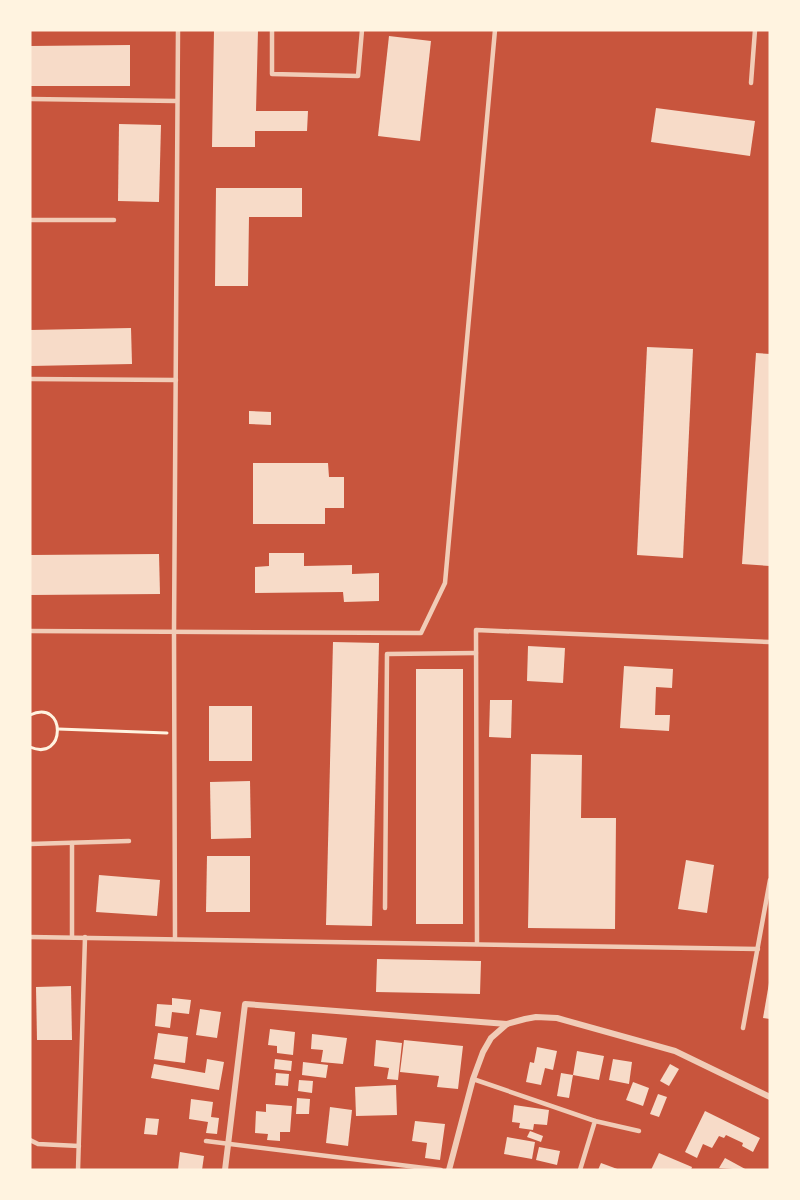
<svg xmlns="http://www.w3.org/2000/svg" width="800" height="1200" viewBox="0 0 800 1200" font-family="Rubik,sans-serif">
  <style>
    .building { fill: #f7dbc8 }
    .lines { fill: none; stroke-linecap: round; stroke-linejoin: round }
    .path { stroke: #fff3e0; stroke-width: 3 }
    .service { stroke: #f1ccb7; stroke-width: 4.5 }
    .minor { stroke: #f1ccb7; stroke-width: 6 }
  </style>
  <rect width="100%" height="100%" fill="#c8553d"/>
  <!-- building -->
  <g class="building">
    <path d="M214,30H258L256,111H308L307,131H255V147H212Z"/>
    <path d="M389,36L431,41L420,141L378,136Z"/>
    <path d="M130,45V86H30V46Z"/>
    <path d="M656,108L755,121L750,156L651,142Z"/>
    <path d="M119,124L161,125L159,202L118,201Z"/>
    <path d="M216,188H302V217H249L248,286H215Z"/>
    <path d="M131,328L132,364L30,366V330Z"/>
    <path d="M647,347L693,349L683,558L637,555Z"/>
    <path d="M756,353L770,354V566L742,564Z"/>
    <path d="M249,411L271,412V425L249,424Z"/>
    <path d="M253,463H328L329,477H344V508H325V524H253Z"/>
    <path d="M269,553H304V566L352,565V574L379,573V601L344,602L343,592L255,593V567L269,566Z"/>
    <path d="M159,554L160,594L30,595V555Z"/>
    <path d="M333,642L379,643L372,926L326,925Z"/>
    <path d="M528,646L565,648L563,683L527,681Z"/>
    <path d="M624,666L673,669L672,688L656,687L655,715H670L669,731L620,728Z"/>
    <rect x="416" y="669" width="47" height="255"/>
    <path d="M490,700H512L511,738L489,737Z"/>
    <rect x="209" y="706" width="43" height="55"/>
    <path d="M531,754L582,755L581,818H616L615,929L528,928Z"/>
    <path d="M250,781L251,838L211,839L210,782Z"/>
    <path d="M207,856H250V912H206Z"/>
    <path d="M686,860L714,865L707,913L678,909Z"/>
    <path d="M99,875L160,880L157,916L96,912Z"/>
    <path d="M377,959L481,961L480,994L376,992Z"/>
    <path d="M769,983H770V1019L763,1018Z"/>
    <path d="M71,986L72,1040H37L36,987Z"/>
    <path d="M172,998L191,1000L189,1014L172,1012L170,1028L155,1026L157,1004L172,1005Z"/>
    <path d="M200,1009L221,1012L217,1038L196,1035Z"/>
    <path d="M270,1029L295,1032L293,1055L277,1053V1046L268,1045Z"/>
    <path d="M158,1033L188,1037L185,1063L154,1059Z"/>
    <path d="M312,1034L347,1038L343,1064L321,1062L323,1050L311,1049Z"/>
    <path d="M376,1040L402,1043L398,1080L387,1079L389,1068L374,1066Z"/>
    <path d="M404,1040L463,1046L458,1089L437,1087L439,1076L400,1072Z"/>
    <path d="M537,1047L557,1051L553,1070L545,1068L541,1085L526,1082L530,1062L534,1063Z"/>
    <path d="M577,1051L604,1056L599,1080L573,1075L569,1098L557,1096L561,1073L573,1075Z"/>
    <path d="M207,1059L224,1062L219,1090L151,1078L154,1064L205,1073Z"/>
    <path d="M275,1059L292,1061L291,1071L274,1069Z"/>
    <path d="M613,1059L632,1062L629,1084L609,1080Z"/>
    <path d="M303,1062L328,1065L326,1078L302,1075Z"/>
    <path d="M670,1064L679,1069L669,1086L660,1081Z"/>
    <path d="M276,1073L289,1074L288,1086L275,1085Z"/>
    <path d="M299,1080L313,1081L312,1093L298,1091Z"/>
    <path d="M633,1082L649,1088L643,1106L626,1100Z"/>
    <path d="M396,1085L397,1115L356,1116L355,1087Z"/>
    <path d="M658,1094L667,1097L659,1117L650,1114Z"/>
    <path d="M297,1098L310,1099L309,1114H296Z"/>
    <path d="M191,1099L213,1102L211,1117L219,1118L217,1134L206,1133L208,1122L189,1119Z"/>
    <path d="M266,1104L292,1106L290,1132H280V1141L267,1140L268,1134L255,1133L256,1111L266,1112Z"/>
    <path d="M514,1105L549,1110L547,1125L534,1124L533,1130L519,1128L520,1123L512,1122Z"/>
    <path d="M330,1107L352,1110L348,1146L326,1143Z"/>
    <path d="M705,1111L760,1138L753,1152L742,1146L743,1143L726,1135L724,1138L719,1136L712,1148L703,1144L697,1158L685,1152Z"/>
    <path d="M146,1118L159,1119L157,1135L144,1134Z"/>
    <path d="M415,1121L445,1124L440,1160L425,1158L427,1143L412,1141Z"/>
    <path d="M530,1131L543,1136L541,1142L527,1137Z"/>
    <path d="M507,1137L535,1142L532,1159L504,1154Z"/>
    <path d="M539,1147L560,1151L557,1165L536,1160Z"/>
    <path d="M180,1152L204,1156L202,1170H178Z"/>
    <path d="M659,1153L692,1167L691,1170H651Z"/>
    <path d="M725,1158L747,1170L719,1168Z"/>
    <path d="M601,1163L620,1170H598Z"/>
  </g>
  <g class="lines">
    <!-- path -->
    <g class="path">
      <path d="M30,715C67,698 66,763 30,747"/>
      <path d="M58,729L167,733"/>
    </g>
    <!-- service -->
    <g class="service">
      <path d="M272,30V74L358,76L362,30"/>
      <path d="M751,83L755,30"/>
      <path d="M30,99L177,101"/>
      <path d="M30,220H114"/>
      <path d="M30,379L176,380"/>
      <path d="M30,631L421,633L445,583L495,30"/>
      <path d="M72,843V937"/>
      <path d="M30,844L129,841"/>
      <path d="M385,908L387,654L476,653"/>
      <path d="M30,937L758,949"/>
      <path d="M175,939L174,632L178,30"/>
      <path d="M477,944L476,630L770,642"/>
      <path d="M743,1028L770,880"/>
      <path d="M473,1079L595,1121L580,1170"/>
      <path d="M595,1121L639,1131"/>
      <path d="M30,1140L38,1144L79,1146"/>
      <path d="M206,1141L441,1170"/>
      <path d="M78,1170L85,937"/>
    </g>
    <!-- minor -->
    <g class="minor">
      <path d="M225,1170L245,1004L507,1024"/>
      <path d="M449,1170L473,1079L483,1052L491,1038L507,1024L525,1019L536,1017L557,1018L675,1051L770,1097"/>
    </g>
  </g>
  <!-- border -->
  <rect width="800" height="1200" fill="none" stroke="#fff3e0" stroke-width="63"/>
</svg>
